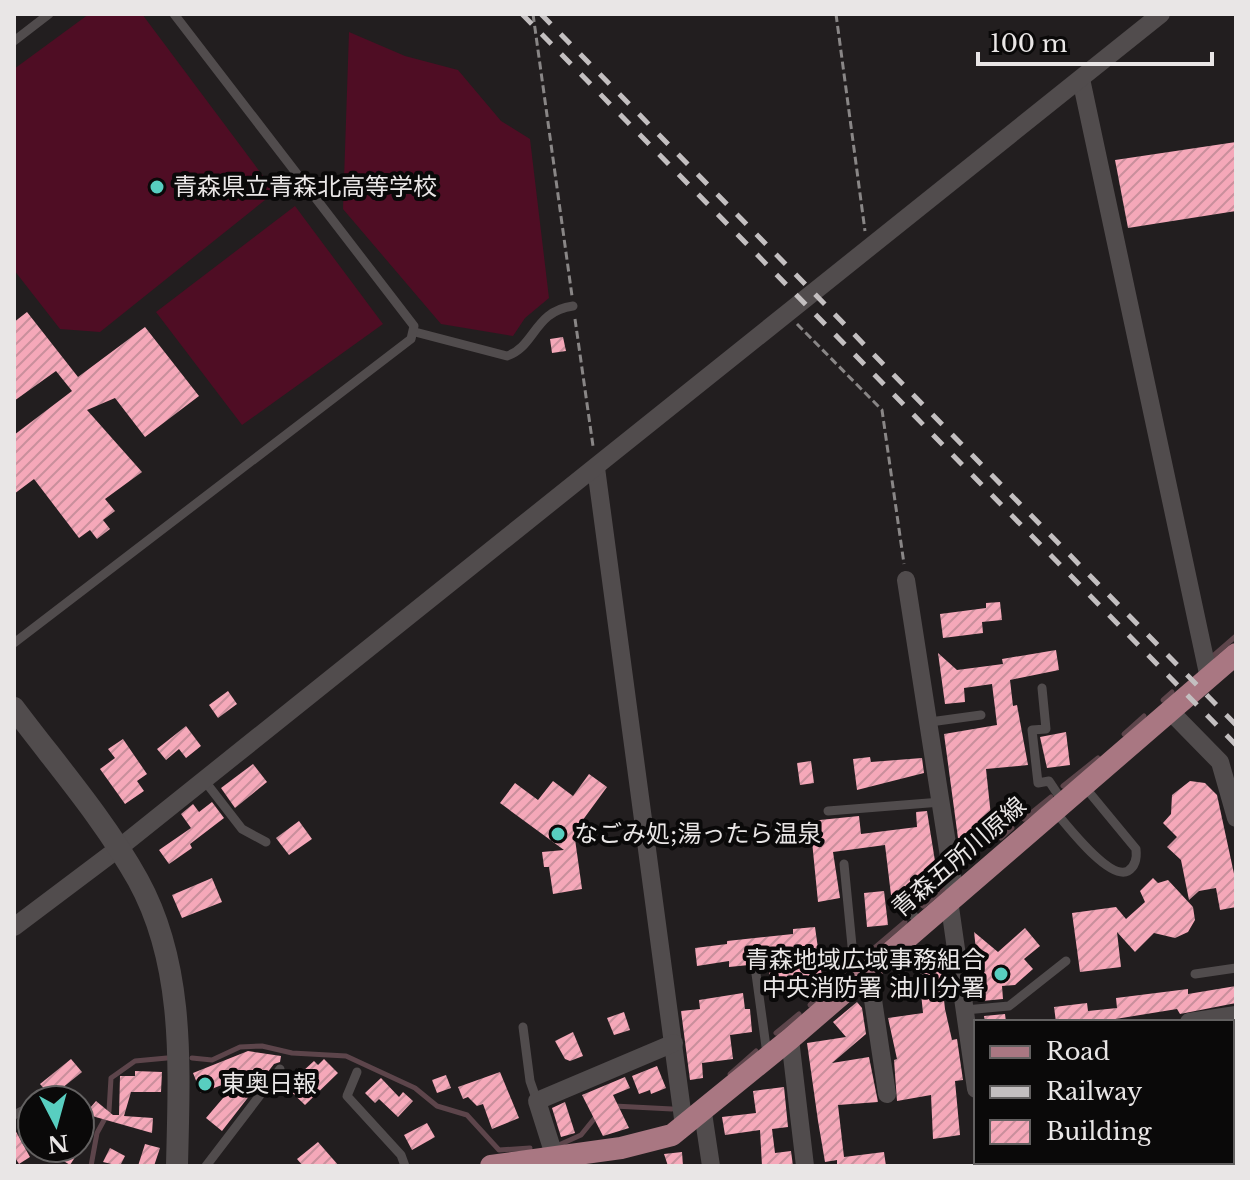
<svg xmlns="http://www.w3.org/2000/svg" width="1250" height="1180" viewBox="0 0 1250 1180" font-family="'Libre Baskerville','Noto Sans JP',serif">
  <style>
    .grass { fill: #4f0d24 }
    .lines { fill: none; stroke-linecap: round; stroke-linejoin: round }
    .stream { stroke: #5d454b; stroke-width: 5 }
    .building { fill: url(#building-hatch) }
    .path { stroke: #898686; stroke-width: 3; stroke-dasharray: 8 4; stroke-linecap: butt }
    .service { stroke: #514c4d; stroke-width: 9 }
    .minor { stroke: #514c4d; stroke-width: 18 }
    .tertiary { stroke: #514c4d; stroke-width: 22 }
    .primary { stroke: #a97782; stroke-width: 22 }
    .rail { stroke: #c3bfc0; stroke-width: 5; stroke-dasharray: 14 14; stroke-linecap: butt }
    .poi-dot { fill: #58cec0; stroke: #0a0909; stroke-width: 3 }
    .labels { text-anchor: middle; stroke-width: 8; stroke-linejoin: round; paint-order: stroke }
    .poi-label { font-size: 24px; fill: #e9e6e6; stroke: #0a0909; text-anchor: start }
    .street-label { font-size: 24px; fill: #e9e6e6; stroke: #0a0909 }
  </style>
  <defs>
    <pattern id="building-hatch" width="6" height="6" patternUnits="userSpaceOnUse" patternTransform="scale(2)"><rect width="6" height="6" fill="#f5a8b9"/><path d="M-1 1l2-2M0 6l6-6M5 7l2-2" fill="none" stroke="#c98f9c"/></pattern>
  </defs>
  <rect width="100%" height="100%" fill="#221e1f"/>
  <!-- grass -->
  <g class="grass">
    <path d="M89,14H142L275,192L100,332L60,329L14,270V69Z"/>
    <path d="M349,32L405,56L458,70L501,121L530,139L549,298L525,318L513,336L441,324L343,209Z"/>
    <path d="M295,206L383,324L242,425L156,312Z"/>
  </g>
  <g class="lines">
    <!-- stream -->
    <g class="stream">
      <path d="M1213,656L1236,636"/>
      <path d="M1163,700L1172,692"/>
      <path d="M1124,734L1144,716"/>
      <path d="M1063,786L1098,758"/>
      <path d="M1024,819L1051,797"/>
      <path d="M1001,838L1012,828"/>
      <path d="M923,906L947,886"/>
      <path d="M865,956L905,922"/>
      <path d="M810,1005L852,968"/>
      <path d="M776,1033L799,1014"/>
      <path d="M192,1058L212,1060L240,1047L262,1046L292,1053L346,1056L415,1088L437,1106L467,1115L499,1150L530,1148"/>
      <path d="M730,1074L756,1051"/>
      <path d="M614,1106L672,1109"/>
      <path d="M561,1144L581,1135L598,1114"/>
      <path d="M91,1166L97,1133L109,1111L111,1078L135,1061L167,1058"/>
    </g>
  </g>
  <!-- building -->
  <g class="building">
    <path d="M1236,142V211L1128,228L1115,160Z"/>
    <path d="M27,312L78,377L145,327L199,396L145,437L115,398L87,410L142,472L105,499L115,511L103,520L110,529L97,539L90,530L79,538L34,479L14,494V435L72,391L56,371L14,401V322Z"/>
    <path d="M563,337L566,351L552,353L550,339Z"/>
    <path d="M1000,602L1002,620L982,622L983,633L943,638L940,614L986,608V603Z"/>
    <path d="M1056,650L1059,670L1010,680L1013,706L1017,705L1028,765L986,769L993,835L958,838L944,734L997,725L995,708L992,684L964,688L965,702L945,704L938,653L957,670L1003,664L1002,659Z"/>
    <path d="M228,691L237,704L218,718L209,705Z"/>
    <path d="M186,726L201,746L186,758L179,749L166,760L157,749Z"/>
    <path d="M1066,732L1070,765L1047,768L1040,737Z"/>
    <path d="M123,739L147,774L137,781L144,791L125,804L100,769L115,758L108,749Z"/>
    <path d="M870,757L871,762L922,758L924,773L857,790L853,759Z"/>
    <path d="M811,761L814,783L800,785L797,763Z"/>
    <path d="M253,764L267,782L235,808L221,788Z"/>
    <path d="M589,774L607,787L574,832L582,889L553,894L549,867H544L542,852L564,850L500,803L515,783L538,800L553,781L573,796Z"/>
    <path d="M1190,781L1205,783L1217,795L1236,883V907L1220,910L1216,888L1199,891L1189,900L1181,860L1167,847L1177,837L1163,823L1171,814L1172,795Z"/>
    <path d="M212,802L224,818L190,844L192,848L169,864L159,850L191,828L181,814L193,804L199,812Z"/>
    <path d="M927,811L938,880L930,881L928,894L891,895L885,845L833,852L840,898L818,902L810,821L859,816L861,834L917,827L916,812Z"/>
    <path d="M299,821L312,839L289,855L276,838Z"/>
    <path d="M212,878L222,902L182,918L172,895Z"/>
    <path d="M1153,878L1158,883L1168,880L1193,907L1195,920L1188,932L1175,938L1154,933L1135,952L1117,932L1121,967L1080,972L1072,913L1116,907L1126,919L1145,902L1140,891Z"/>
    <path d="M884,891L888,925L867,927L864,893Z"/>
    <path d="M815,927L823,984L811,986L812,995L800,996L799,989L771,992L768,963L729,967V961L697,966L695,948L727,944V941L793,934V929Z"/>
    <path d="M1025,928L1040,946L1024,959L1033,969L1015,985L1002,986L1003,999L982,1001L974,932L998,952Z"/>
    <path d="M946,961L948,982H942L945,1009L952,1040L957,1039L963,1080L955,1081L960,1135L933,1139L931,1095L897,1101L894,1060L897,1059L888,1018L923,1013L918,964Z"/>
    <path d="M1236,986V1003L1180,1014L1177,1009L1097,1022H1056L1054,1007L1087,1003L1088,1011L1117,1008L1116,998L1188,989V994Z"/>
    <path d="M743,993L745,1009H750L752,1032L730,1035L733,1059L702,1063L703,1078L690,1080L681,1011L700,1009L699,1000Z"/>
    <path d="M857,1002L862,1008L866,1034L832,1063L869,1057L878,1102L838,1105L844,1157L884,1152L886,1166H837V1160L825,1162L818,1121L807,1043L846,1037L833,1022Z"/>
    <path d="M624,1012L630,1030L614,1035L607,1018Z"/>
    <path d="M1005,1014L1006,1022H985L984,1016Z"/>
    <path d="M573,1032L583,1056L570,1061L565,1059L555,1041Z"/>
    <path d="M248,1051L281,1056L280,1062L274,1064L222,1131L206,1118L240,1078L201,1093L193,1073Z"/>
    <path d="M71,1059L82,1072L51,1097L40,1084Z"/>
    <path d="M324,1059L338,1073L305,1105L283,1084L298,1068L302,1072L314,1061L318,1065Z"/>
    <path d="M657,1066L666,1088L651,1094L650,1090L639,1094L632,1076Z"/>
    <path d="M135,1071L162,1072L161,1092H131L124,1116L153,1118L152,1133L85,1114L96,1101L113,1115H119L120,1076H135Z"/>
    <path d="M500,1072L519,1118L492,1129L483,1104L477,1106L468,1097L463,1099L458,1087Z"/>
    <path d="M446,1075L451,1088L437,1093L432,1080Z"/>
    <path d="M625,1077L630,1088L613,1095L629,1128L603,1136L582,1095Z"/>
    <path d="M381,1078L399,1097L403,1092L413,1101L398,1117L379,1099L375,1103L365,1093Z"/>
    <path d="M784,1087L788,1127L772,1129L775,1153L791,1151L793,1166H762L760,1130L725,1135L722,1117L756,1113L753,1091Z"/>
    <path d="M565,1102L575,1133L561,1137L552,1108Z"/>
    <path d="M427,1123L435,1137L412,1150L404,1135Z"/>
    <path d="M14,1128L30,1157L19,1164L14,1156Z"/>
    <path d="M318,1142L339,1166H303L297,1159Z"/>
    <path d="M145,1144L160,1148L154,1166H138Z"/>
    <path d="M43,1148H81L70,1165Z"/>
    <path d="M110,1148L125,1156L120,1166L103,1162Z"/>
    <path d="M682,1152L683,1166H668L664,1154Z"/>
  </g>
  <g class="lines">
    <!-- path -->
    <g class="path">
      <path d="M533,14L572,296"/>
      <path d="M836,14L865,231"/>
      <path d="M575,319L593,446"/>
      <path d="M797,324L882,410L904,564"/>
    </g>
    <!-- service -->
    <g class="service">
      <path d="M14,41L49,14"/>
      <path d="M415,332L507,356C535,347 534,311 573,306"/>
      <path d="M14,643L411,339L414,326L174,14"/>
      <path d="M1042,688L1046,729L1032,730L1038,783L1049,781L1063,802"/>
      <path d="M930,722L981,715"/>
      <path d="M204,780L242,829L266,842"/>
      <path d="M1054,810C1066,824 1109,881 1128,871C1136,866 1137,858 1136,849L1084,786"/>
      <path d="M828,811L941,802"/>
      <path d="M844,864L853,956L863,973"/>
      <path d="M902,903L921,924"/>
      <path d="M756,974L767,1054"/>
      <path d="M1195,974L1236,968"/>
      <path d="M965,1010L1009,1006L1066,961"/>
      <path d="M523,1027L530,1081L537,1101"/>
      <path d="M357,1072L347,1096L401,1155L405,1166"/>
      <path d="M14,1115L32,1106"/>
      <path d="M206,1166L280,1069"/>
    </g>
    <!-- minor -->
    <g class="minor">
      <path d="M1081,79L1209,678"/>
      <path d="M596,468L684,1126"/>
      <path d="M906,580L955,895"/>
      <path d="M1170,711L1220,762L1236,818"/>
      <path d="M949,900L976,1089"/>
      <path d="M14,927L119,848L1161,14"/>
      <path d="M863,973L872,993L887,1094"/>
      <path d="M1189,1022L1236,1015"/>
      <path d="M790,1039L805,1166"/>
      <path d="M703,1113L711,1166"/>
      <path d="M1232,1117L1236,1116"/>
      <path d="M555,1158L537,1101L674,1043"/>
      <path d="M985,1162L986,1166"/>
      <path d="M1040,1162L1041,1166"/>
      <path d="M1141,1162V1166"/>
    </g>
    <!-- tertiary -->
    <path class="tertiary" d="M14,708C56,764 104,819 138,880C186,967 179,1071 177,1166"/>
    <!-- primary -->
    <path class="primary" d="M491,1166L621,1148L672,1135L790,1039L1236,654"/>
    <!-- rail -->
    <g class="rail">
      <path d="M522,14L1236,745"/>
      <path d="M541,14L1236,725"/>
    </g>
  </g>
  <!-- markers -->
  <g class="poi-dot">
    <circle cx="157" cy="187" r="8"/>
    <circle cx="558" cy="834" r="8"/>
    <circle cx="1001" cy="974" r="8"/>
    <circle cx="205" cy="1084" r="8"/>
  </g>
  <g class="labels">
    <!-- poi labels -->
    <g class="poi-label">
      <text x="173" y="195">青森県立青森北高等学校</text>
      <text x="574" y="842">なごみ処;湯ったら温泉</text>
      <text x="985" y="968" text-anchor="end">青森地域広域事務組合<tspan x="985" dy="28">中央消防署 油川分署</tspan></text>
      <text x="221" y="1092">東奥日報</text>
    </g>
    <!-- street labels -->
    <g class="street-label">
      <text transform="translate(959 857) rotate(-41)" y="8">青森五所川原線</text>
    </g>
  </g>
  <!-- border -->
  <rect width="1250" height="1180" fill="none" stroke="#e9e6e6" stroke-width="32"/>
  <!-- legend -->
  <rect x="974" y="1020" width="260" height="144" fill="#0a0909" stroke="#636161" stroke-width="2"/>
  <rect x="990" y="1046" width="40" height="12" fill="#a97782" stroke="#636161" stroke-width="2"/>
  <text x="1046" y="1060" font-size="24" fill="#e9e6e6">Road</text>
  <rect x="990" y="1086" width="40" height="12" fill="#c3bfc0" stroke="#636161" stroke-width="2"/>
  <text x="1046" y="1100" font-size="24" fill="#e9e6e6">Railway</text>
  <rect x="990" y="1120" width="40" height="24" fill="url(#building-hatch)" stroke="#636161" stroke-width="2"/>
  <text x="1046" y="1140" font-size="24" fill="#e9e6e6">Building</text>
  <!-- north arrow -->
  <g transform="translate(56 1124) rotate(174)"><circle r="38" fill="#0a0909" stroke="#636161" stroke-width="2"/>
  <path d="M0-6L14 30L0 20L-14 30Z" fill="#58cec0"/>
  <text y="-12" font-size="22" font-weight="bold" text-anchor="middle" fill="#e9e6e6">N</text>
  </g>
  <!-- scale -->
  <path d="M978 52v12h234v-12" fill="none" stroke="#e9e6e6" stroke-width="4"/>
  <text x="990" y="52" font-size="24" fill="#e9e6e6" stroke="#0a0909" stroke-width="6" paint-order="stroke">100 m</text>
</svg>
